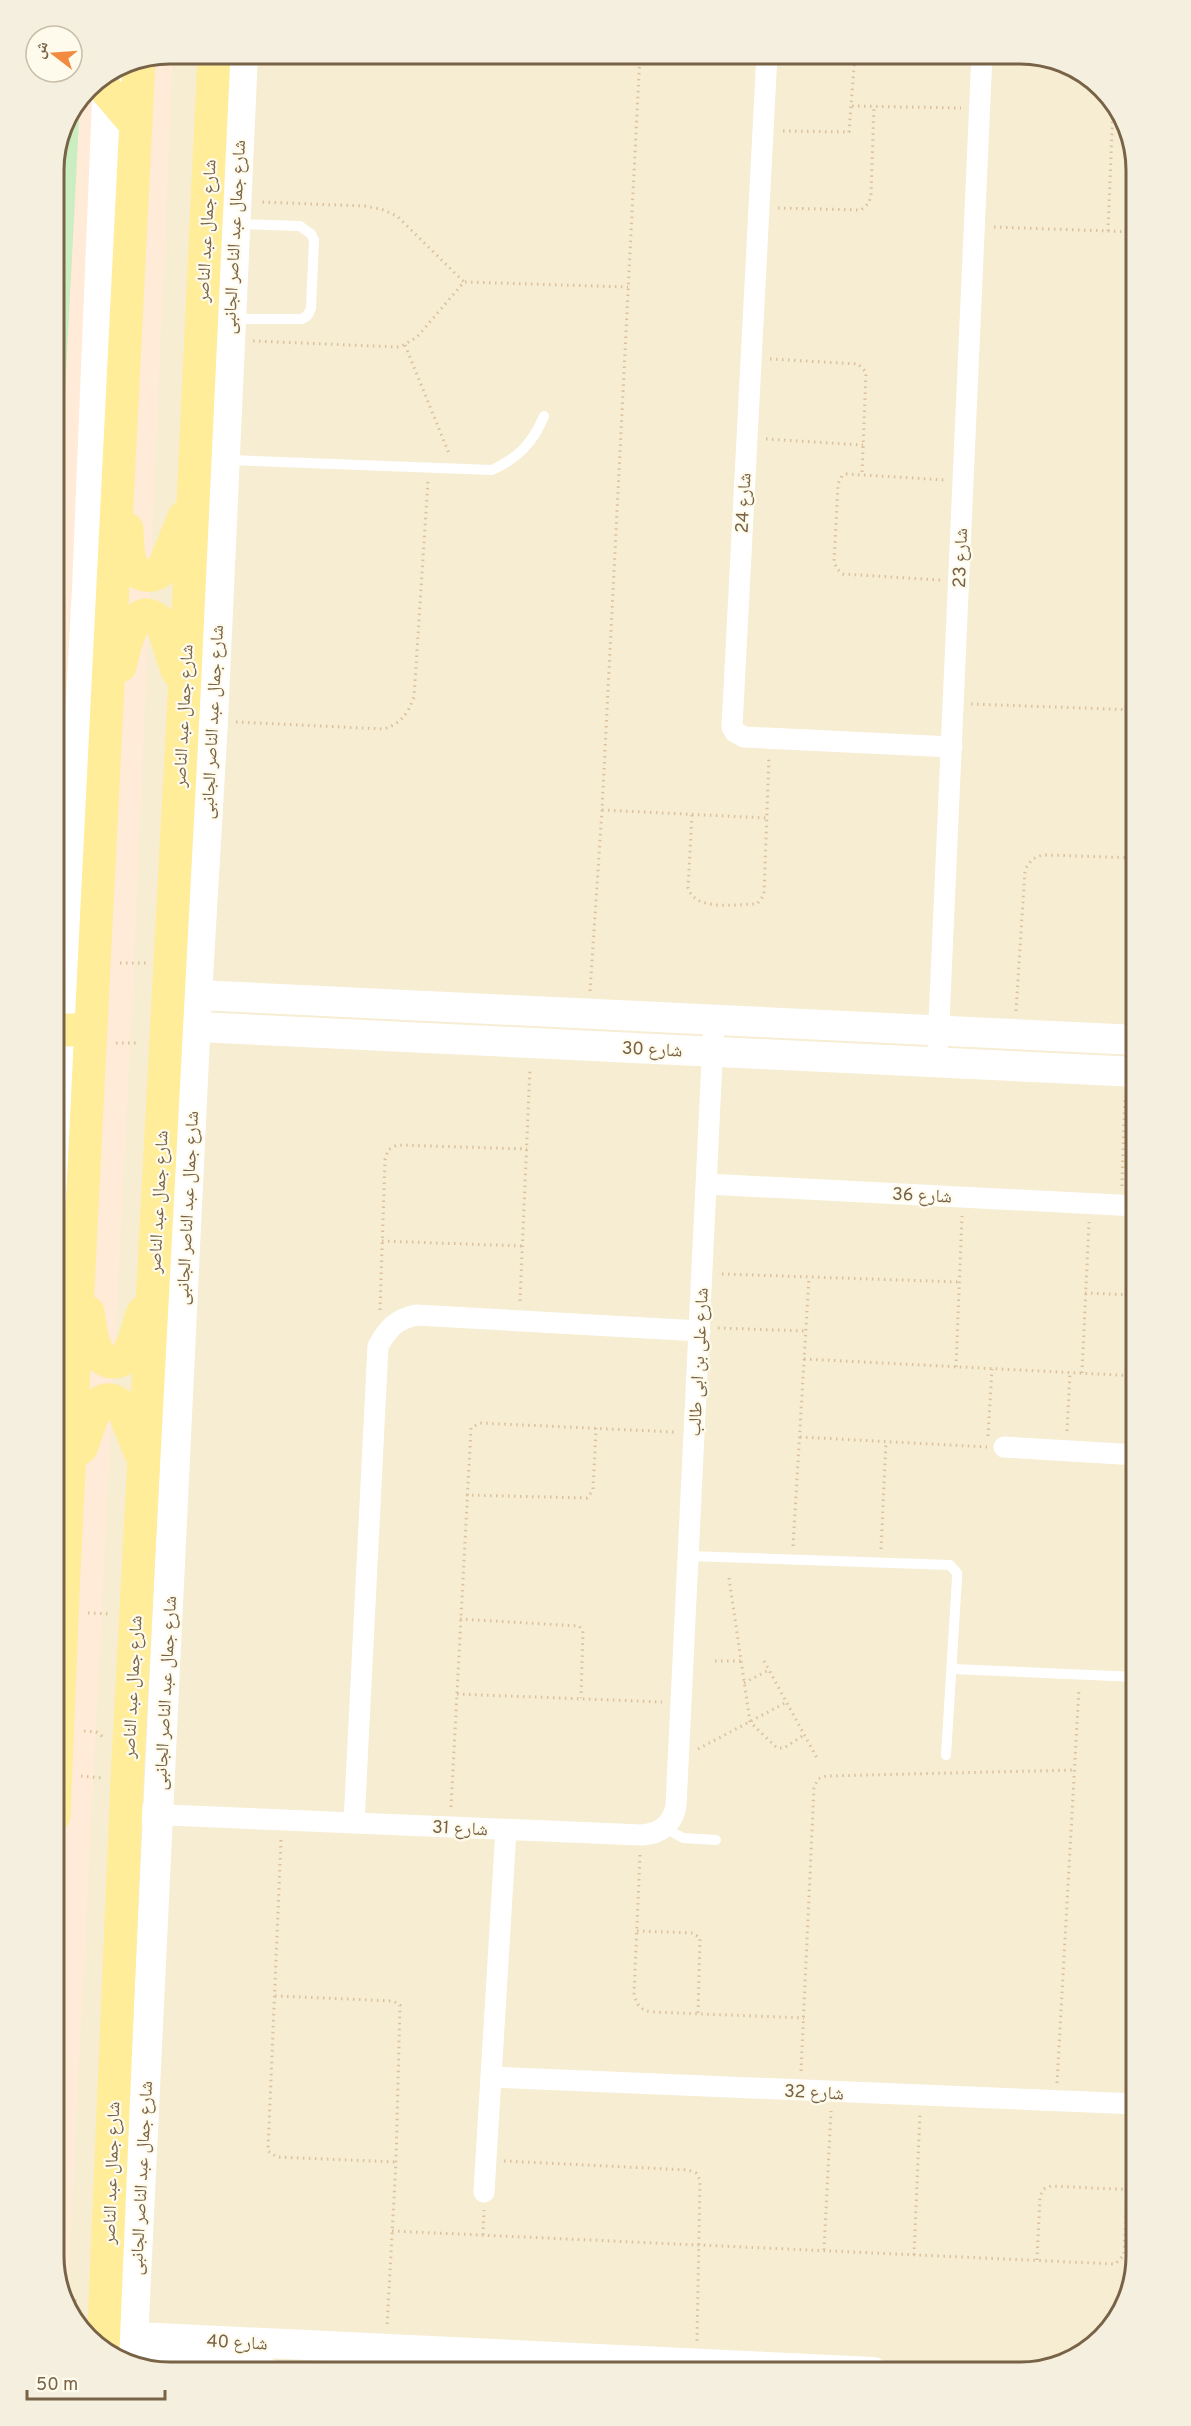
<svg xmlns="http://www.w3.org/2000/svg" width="1191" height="2426" viewBox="0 0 1191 2426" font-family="Overpass,'Noto Naskh Arabic',sans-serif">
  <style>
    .residential { fill: #f6edd2 }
    .commercial { fill: #ffebd7 }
    .green { fill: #caedc1 }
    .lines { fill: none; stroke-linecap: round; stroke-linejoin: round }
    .path { stroke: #dbc19c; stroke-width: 3; stroke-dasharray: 1.5 4.5; stroke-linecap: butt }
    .lane { stroke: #fff; stroke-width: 10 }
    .street { stroke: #fff; stroke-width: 21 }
    .secondary { stroke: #fff; stroke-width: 30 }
    .primary { stroke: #ffed9a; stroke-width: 33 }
    .labels { text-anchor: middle; stroke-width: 4.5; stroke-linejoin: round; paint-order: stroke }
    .street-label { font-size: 18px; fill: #796347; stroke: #fffbec }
    .rim { fill: none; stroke: #796347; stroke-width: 3 }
  </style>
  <rect width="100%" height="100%" fill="#fef9e4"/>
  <!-- residential -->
  <path class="residential" d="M171,54H1028L1091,78L1128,126L1137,171V2256L1117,2320L1065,2363L1020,2372H163L106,2352L63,2300L54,2255V163L63,126L88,88Z"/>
  <!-- commercial -->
  <path class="commercial" d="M173,54L132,1010L67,2304L63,2300L54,2255V163L63,126L88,88L126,63Z"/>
  <!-- green -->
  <path class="green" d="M80,100L54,608V163L63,126Z"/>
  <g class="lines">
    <!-- path -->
    <g class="path">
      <path d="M852,106L961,108"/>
      <path d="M783,131L849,132L855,54"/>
      <path d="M778,208L861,210L869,203L871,194L874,106"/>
      <path d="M994,227L1137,232"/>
      <path d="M1108,231L1113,106"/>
      <path d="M465,282L628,287"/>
      <path d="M253,341L400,347L417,337L464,282L397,216L381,209L364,206L260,202"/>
      <path d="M405,345L450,456"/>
      <path d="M770,359L858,364L866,372L862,475"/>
      <path d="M766,439L863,445"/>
      <path d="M940,580L843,574L837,569L834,562L838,484L842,476L847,474L945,480"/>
      <path d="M971,704L1137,710"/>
      <path d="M236,722L384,729C402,723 408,713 414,697L428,481"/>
      <path d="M602,810L767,818"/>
      <path d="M692,815L688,888C696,912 736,904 757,904L764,895L769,756"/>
      <path d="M120,963H146"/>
      <path d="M590,991L602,810L640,54"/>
      <path d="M1016,1011L1025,870C1030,860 1036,855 1047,855L1137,858"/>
      <path d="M116,1043H139"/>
      <path d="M1122,1186L1125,1096"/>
      <path d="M382,1241L522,1246"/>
      <path d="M722,1274L960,1282"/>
      <path d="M1085,1293L1137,1295"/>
      <path d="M520,1301L530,1068"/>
      <path d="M380,1310L385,1160L388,1150L397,1145L527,1149"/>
      <path d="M718,1328L806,1331"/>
      <path d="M804,1359L1137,1376"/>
      <path d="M956,1367L962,1216"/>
      <path d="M1082,1373L1089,1222"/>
      <path d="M1067,1431L1070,1373"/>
      <path d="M988,1436L992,1369"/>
      <path d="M800,1437L987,1447"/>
      <path d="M466,1495L587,1498L593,1490L596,1428"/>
      <path d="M793,1546L809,1277"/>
      <path d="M881,1549L886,1442"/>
      <path d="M729,1578L750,1722L777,1748H784L804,1735"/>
      <path d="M88,1613L111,1614"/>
      <path d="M460,1619L579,1626L583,1631L581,1698"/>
      <path d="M715,1661H741"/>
      <path d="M764,1661L818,1760"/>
      <path d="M744,1683L769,1670"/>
      <path d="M457,1694L662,1702"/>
      <path d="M84,1731L96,1732L105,1738"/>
      <path d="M698,1749L787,1702"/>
      <path d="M81,1776L102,1778"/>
      <path d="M451,1807L471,1428L480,1423L674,1432"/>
      <path d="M281,1840L268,2151L277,2157L396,2162"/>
      <path d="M640,1855L634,1995C637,2006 642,2011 653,2012L804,2018"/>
      <path d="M637,1931L693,1933L700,1938L698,2014"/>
      <path d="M275,1996L393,2001L400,2005L396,2162L387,2326"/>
      <path d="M801,2071L814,1788L818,1779L826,1776L1075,1770"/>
      <path d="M1057,2083L1079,1688"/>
      <path d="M504,2161L688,2170L696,2173L700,2180L697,2341"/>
      <path d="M392,2231L1115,2264L1124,2255L1127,2189"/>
      <path d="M483,2235L484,2210"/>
      <path d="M824,2250L831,2111"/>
      <path d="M914,2255L920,2112"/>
      <path d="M1037,2260L1040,2196L1044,2189L1051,2186L1137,2190"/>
      <path d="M63,2300L79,2301"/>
    </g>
    <!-- lane -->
    <g class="lane">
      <path d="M234,319H302L308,315L311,308L314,240L311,234L300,226L238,224"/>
      <path d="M228,460L492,470C518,458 533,443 544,416"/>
      <path d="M689,1556L950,1565L957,1573V1578L946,1755"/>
      <path d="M952,1669L1137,1677"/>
      <path d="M665,1828L683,1838L716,1840"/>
    </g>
    <!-- street -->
    <g class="street">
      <path d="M767,54L732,727L735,732L744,737L952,747"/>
      <path d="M938,1044L982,54"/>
      <path d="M707,1184L1137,1206"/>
      <path d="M1004,1447L1137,1455"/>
      <path d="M144,1814L641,1835C660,1834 672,1825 676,1806L714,1020"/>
      <path d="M354,1823L378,1346C388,1328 397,1319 416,1315L700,1331"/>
      <path d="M491,2077L1137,2104"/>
      <path d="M484,2192L506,1830"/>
    </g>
    <!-- secondary -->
    <g class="secondary">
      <path d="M178,994L1137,1040"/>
      <path d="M176,1026L1137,1072"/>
      <path d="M54,1192L87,589L108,75"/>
      <path d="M115,2336L873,2372"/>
      <path d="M132,2361L197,995L213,721L243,54"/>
      <path d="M144,2365L265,2372"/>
    </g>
    <!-- primary -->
    <g class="primary">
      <path d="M107,91L136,125"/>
      <path d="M127,529C128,545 126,572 145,575C153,577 158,573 163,569L184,517"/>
      <path d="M120,666C125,647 134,594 162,624L177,671"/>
      <path d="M63,1030H91"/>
      <path d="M88,1312C91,1328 92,1363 114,1362C118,1362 123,1360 126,1356C135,1345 138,1325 143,1312"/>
      <path d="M81,1448L96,1406C104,1397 114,1398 122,1407L140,1452"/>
      <path d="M54,1816L64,1571L139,60"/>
      <path d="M103,2350L127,1780L184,696L214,54"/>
    </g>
  </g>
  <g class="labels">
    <!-- street labels -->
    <g class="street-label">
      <text transform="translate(206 231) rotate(-87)" y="6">شارع جمال عبد الناصر</text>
      <text transform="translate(234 237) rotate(-87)" y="6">شارع جمال عبد الناصر الجانبى</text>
      <text transform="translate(743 503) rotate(-87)" y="6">شارع 24</text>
      <text transform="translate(960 558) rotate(-88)" y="6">شارع 23</text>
      <text transform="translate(183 716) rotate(-87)" y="6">شارع جمال عبد الناصر</text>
      <text transform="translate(212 722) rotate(-87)" y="6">شارع جمال عبد الناصر الجانبى</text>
      <text transform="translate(652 1049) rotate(3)" y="6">شارع 30</text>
      <text transform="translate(922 1195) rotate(3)" y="6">شارع 36</text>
      <text transform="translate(158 1202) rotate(-87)" y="6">شارع جمال عبد الناصر</text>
      <text transform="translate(187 1208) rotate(-87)" y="6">شارع جمال عبد الناصر الجانبى</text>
      <text transform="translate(698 1362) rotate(-87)" y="6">شارع على بن ابى طالب</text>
      <text transform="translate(132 1687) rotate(-87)" y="6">شارع جمال عبد الناصر</text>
      <text transform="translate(165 1693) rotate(-87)" y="6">شارع جمال عبد الناصر الجانبى</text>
      <text transform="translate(460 1828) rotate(3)" y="6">شارع 31</text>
      <text transform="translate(814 2092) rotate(3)" y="6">شارع 32</text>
      <text transform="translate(111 2173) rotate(-88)" y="6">شارع جمال عبد الناصر</text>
      <text transform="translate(141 2178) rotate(-87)" y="6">شارع جمال عبد الناصر الجانبى</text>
      <text transform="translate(237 2342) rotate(3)" y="6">شارع 40</text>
    </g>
  </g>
  <!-- crop -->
  <path d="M0 0H1191V2426H0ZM170 64H1020A106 106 0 0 1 1126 170V2256A106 106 0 0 1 1020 2362H170A106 106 0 0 1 64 2256V170A106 106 0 0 1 170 64Z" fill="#f4efdf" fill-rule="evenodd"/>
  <path class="rim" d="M170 64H1020A106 106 0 0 1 1126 170V2256A106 106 0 0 1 1020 2362H170A106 106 0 0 1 64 2256V170A106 106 0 0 1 170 64Z"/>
  <!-- north arrow -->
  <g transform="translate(54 54) rotate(287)"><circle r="28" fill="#fffbec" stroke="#c9beaa" stroke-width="1.5"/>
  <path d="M0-4.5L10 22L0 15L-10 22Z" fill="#f28a3f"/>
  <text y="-9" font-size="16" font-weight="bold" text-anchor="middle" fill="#796347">ش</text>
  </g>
  <!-- scale -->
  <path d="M27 2390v9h138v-9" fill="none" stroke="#796347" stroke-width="3"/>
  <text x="36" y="2390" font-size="18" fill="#796347" stroke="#fffbec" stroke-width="4.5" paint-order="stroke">50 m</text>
</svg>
